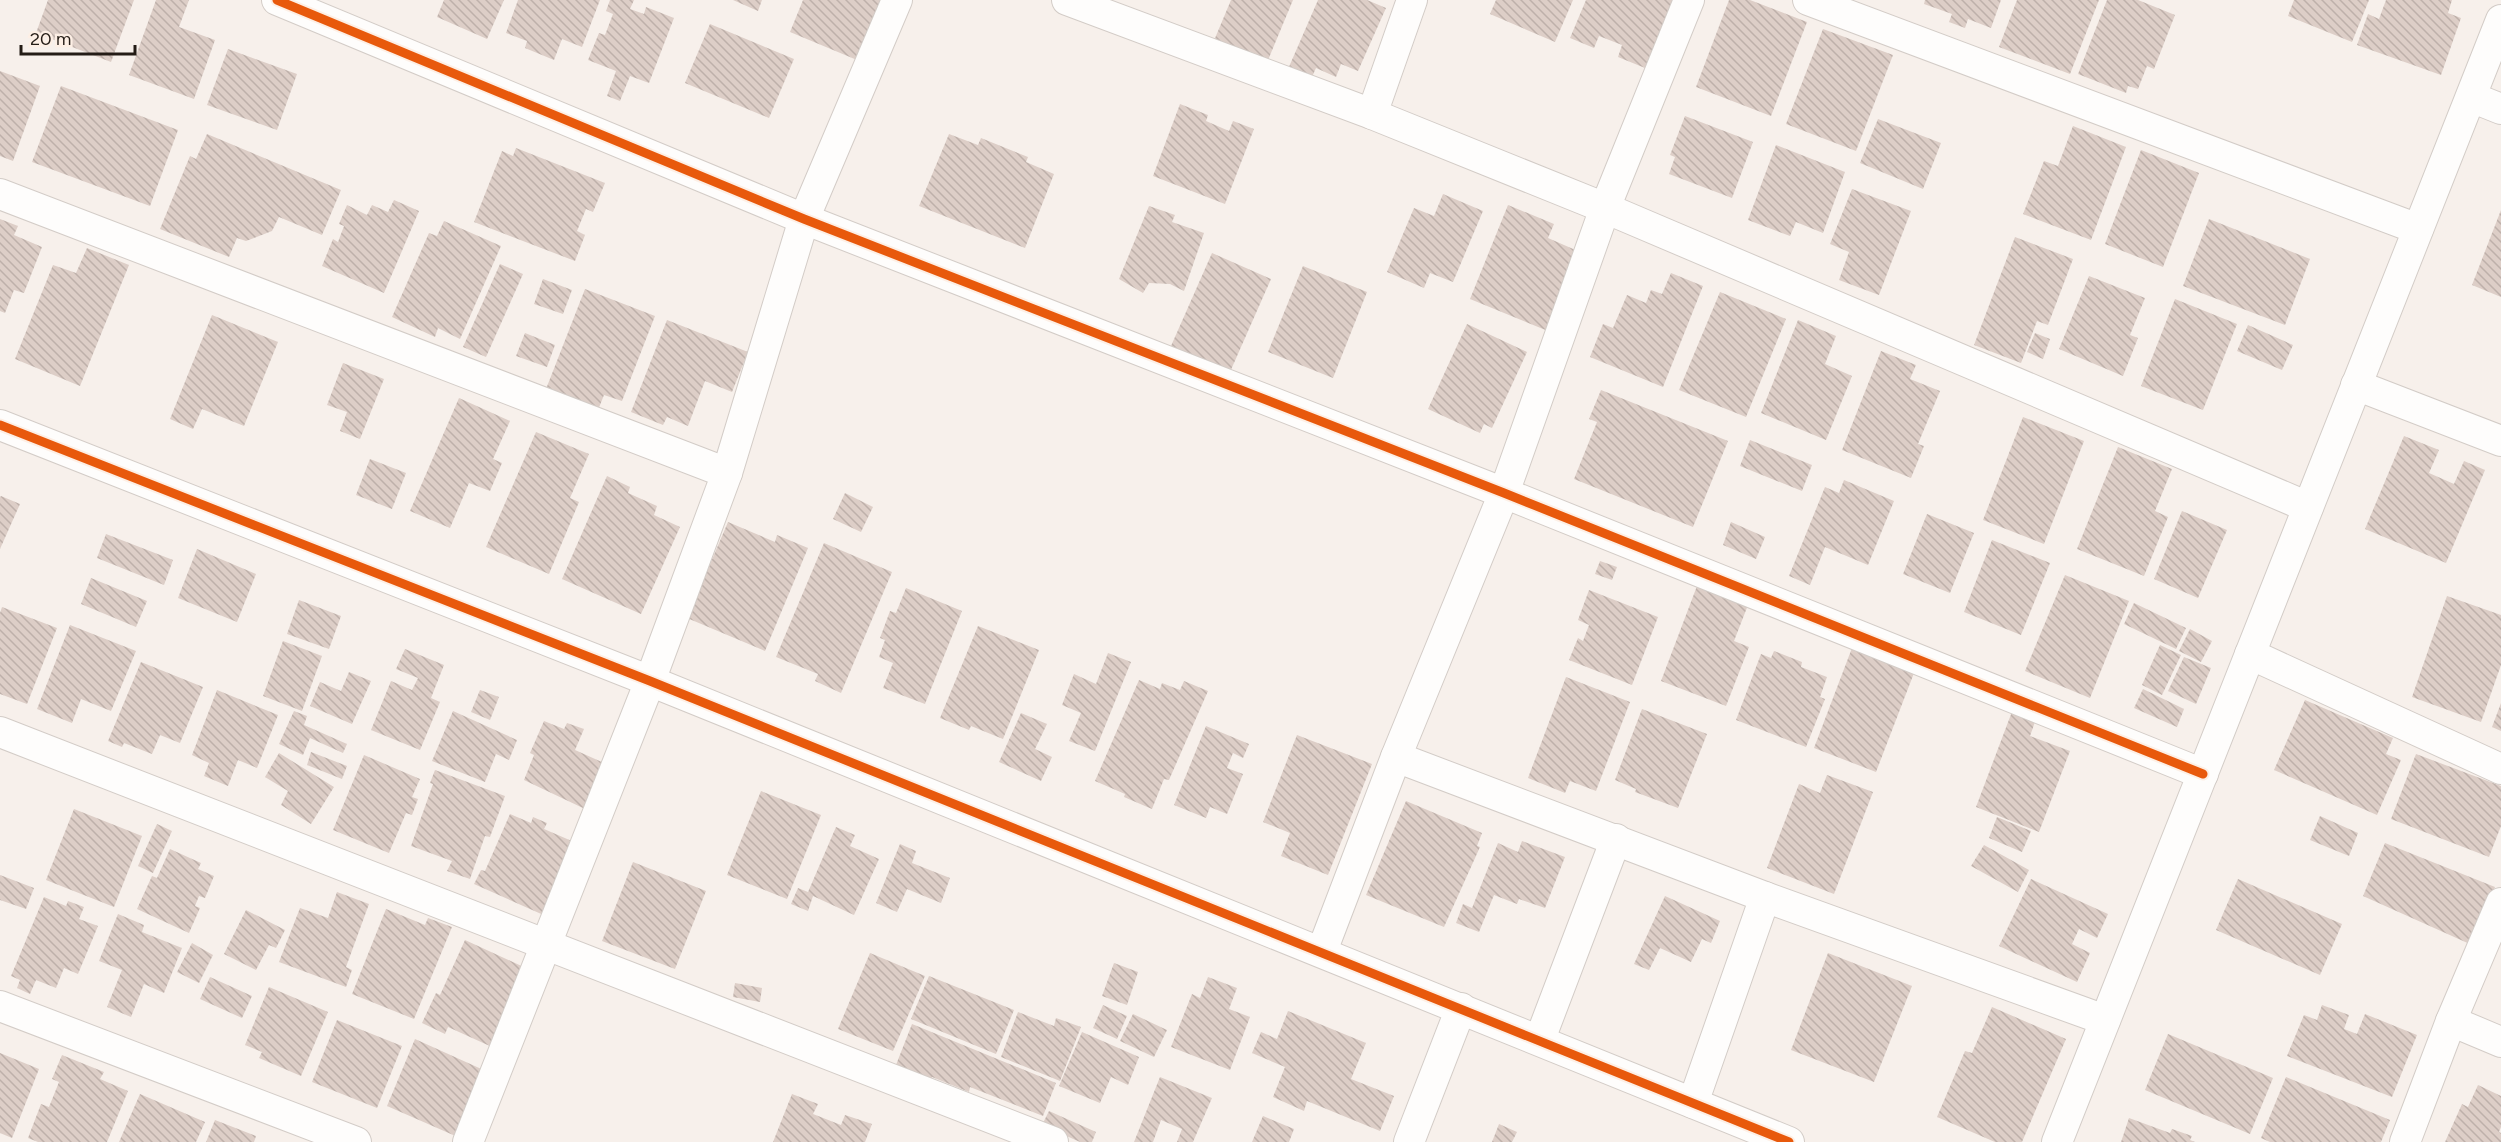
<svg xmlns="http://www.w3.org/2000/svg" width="2501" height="1142" viewBox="0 0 2501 1142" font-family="Figtree,sans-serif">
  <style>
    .building { fill: url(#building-back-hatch) }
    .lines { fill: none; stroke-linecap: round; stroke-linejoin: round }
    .street-casing { stroke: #d3ccc7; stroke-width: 32 }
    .street { stroke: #fefdfc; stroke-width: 30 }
    .cycleway-casing { stroke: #fdefe5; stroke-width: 13 }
    .cycleway { stroke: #e8590c; stroke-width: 9 }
  </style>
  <defs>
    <pattern id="building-back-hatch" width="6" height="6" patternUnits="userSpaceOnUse" patternTransform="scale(1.5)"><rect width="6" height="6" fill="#ddcec7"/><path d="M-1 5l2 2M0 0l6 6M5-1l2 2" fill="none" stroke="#beb0aa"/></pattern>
  </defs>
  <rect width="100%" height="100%" fill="#f7f0eb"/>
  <!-- building -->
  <g class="building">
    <path d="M48,0H134L111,62L36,33Z"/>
    <path d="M156,0H189L179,27L215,40L194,99L129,75Z"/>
    <path d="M444,0H504L487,39L437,17Z"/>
    <path d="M518,0H600L582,47L562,39L554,60L525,48L527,41L506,33Z"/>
    <path d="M610,0H634L630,9L644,14L646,7L674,18L649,83L630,76L620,101L607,96L616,71L588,60L599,33L605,35L613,14L606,11Z"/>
    <path d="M733,0H762L758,11Z"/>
    <path d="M803,0H882L857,60L790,32Z"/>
    <path d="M1231,0H1293L1266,65L1213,43Z"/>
    <path d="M1318,0H1367L1386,8L1358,71L1341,64L1336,77L1316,68L1308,86L1285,76Z"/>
    <path d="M1496,0H1573L1555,42L1490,14Z"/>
    <path d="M1586,0H1675L1645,68L1618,57L1622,45L1599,36L1594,48L1570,38Z"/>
    <path d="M1729,0H1750L1807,22L1771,116L1696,87Z"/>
    <path d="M1925,0H2001L1991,28L1968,19L1965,28L1949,22L1952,14L1924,4Z"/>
    <path d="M2017,0H2099L2070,74L1999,47Z"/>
    <path d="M2107,0H2138L2175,15L2154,69L2147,66L2138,89L2128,86L2126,93L2078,74Z"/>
    <path d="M2294,0H2369L2352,42L2288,16Z"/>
    <path d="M2386,0H2452L2448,13L2461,18L2441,75L2357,45L2368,14L2379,19Z"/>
    <path d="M710,24L794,59L769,118L685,83Z"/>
    <path d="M1823,29L1893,55L1856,151L1786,124Z"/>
    <path d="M228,49L297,74L277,130L207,105Z"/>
    <path d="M0,71L40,86L13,161L0,156Z"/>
    <path d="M61,86L178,130L150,206L32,162Z"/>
    <path d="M1180,104L1208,115L1206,121L1229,131L1233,121L1254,129L1225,204L1153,176Z"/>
    <path d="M1685,116L1753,142L1732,198L1669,174L1675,157L1670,155Z"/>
    <path d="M1878,119L1941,143L1923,189L1860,163Z"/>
    <path d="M2073,126L2126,147L2091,240L2023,214L2044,161L2058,166Z"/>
    <path d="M207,134L341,190L322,235L279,217L272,231L246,241L237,238L229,257L160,229L190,156L196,159Z"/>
    <path d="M949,134L978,145L981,138L1028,157L1026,162L1054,174L1025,248L919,206Z"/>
    <path d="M1776,145L1845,172L1823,233L1796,222L1790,236L1748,220Z"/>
    <path d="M516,148L605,183L593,212L586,209L577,231L585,235L575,261L474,222L502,151L513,156Z"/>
    <path d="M2141,150L2199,173L2163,267L2105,244Z"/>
    <path d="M1852,189L1911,211L1879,295L1839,280L1849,252L1830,244Z"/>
    <path d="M1443,194L1483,211L1453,282L1430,273L1424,288L1387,272L1414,208L1434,216Z"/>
    <path d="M394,200L419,211L384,293L322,266L333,239L338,242L344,226L339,224L347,205L367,215L372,205L388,212Z"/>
    <path d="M1508,205L1554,224L1548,238L1580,252L1548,331L1470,299Z"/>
    <path d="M1149,206L1175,215L1172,222L1204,233L1184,291L1170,284L1149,283L1143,293L1119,279Z"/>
    <path d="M2501,210V297L2472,285Z"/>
    <path d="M0,219L18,226L14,235L42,247L24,293L14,290L5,313L0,311Z"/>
    <path d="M2209,219L2310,259L2285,325L2183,286Z"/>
    <path d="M444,221L501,246L460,339L438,328L435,337L392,317L429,233L437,236Z"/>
    <path d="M2015,237L2073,259L2048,325L2037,321L2021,363L1974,345Z"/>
    <path d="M87,248L129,265L80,386L15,359L53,265L76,273Z"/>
    <path d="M1212,253L1271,279L1230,372L1171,346Z"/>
    <path d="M500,264L523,274L486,357L463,347Z"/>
    <path d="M1303,266L1367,292L1333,378L1268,352Z"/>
    <path d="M1671,273L1703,286L1663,387L1590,357L1603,324L1613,328L1627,295L1646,303L1651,290L1662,294Z"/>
    <path d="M2089,276L2145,298L2130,335L2138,338L2123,376L2059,349Z"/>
    <path d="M543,279L572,290L563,314L534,304Z"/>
    <path d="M585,289L655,316L622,401L604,395L598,410L546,389Z"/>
    <path d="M1720,292L1786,319L1746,417L1679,390Z"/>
    <path d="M2175,299L2237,324L2203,410L2141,386Z"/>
    <path d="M212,315L278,342L244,426L202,409L193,429L170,419Z"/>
    <path d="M667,320L748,352L732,392L705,381L688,426L667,417L663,425L631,412Z"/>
    <path d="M1798,320L1836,336L1825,364L1852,376L1826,440L1761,413Z"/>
    <path d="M1467,324L1527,352L1492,428L1484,424L1480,433L1428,409Z"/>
    <path d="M2248,325L2293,345L2282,370L2237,351Z"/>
    <path d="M525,333L555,345L547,367L516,356Z"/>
    <path d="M2035,333L2050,339L2043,359L2027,352Z"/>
    <path d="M1881,351L1916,365L1910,379L1940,391L1918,444L1924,446L1911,478L1842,450Z"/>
    <path d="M343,363L384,379L360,439L340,431L347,412L327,405Z"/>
    <path d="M1601,390L1728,441L1693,527L1574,479L1597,422L1589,419Z"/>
    <path d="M459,398L510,421L493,459L502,463L490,491L469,483L450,528L410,511Z"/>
    <path d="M2023,417L2084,441L2044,544L1983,520Z"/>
    <path d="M536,432L589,454L570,498L579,502L549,574L486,547Z"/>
    <path d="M2404,436L2439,450L2429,473L2454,484L2464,461L2485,470L2446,563L2365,529Z"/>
    <path d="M1750,440L1812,465L1802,491L1740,466Z"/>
    <path d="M2118,447L2172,469L2155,511L2168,517L2144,576L2077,549Z"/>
    <path d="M370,459L406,473L392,509L356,495Z"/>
    <path d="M607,476L630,487L628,493L657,506L654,515L680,527L641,614L562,579Z"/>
    <path d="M1844,480L1894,501L1868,565L1825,547L1810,585L1789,576L1825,487L1839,493Z"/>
    <path d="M845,493L873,507L861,532L833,519Z"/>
    <path d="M1,496L20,504L0,549V497Z"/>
    <path d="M2182,511L2227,530L2198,598L2154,579Z"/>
    <path d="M1927,514L1974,533L1950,593L1903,574Z"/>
    <path d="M728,522L775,542L777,535L808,548L765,651L687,618Z"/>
    <path d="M1731,522L1765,537L1756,559L1723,545Z"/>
    <path d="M106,534L173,560L164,585L97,558Z"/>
    <path d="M1992,540L2050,563L2021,635L1964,612Z"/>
    <path d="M824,543L892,572L841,693L815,681L818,674L776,657Z"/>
    <path d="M197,549L256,574L237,622L178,598Z"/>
    <path d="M1600,561L1617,567L1612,580L1595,574Z"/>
    <path d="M2065,575L2129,601L2090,698L2025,671Z"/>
    <path d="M91,578L147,601L136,627L81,604Z"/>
    <path d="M1697,586L1748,605L1734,641L1749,647L1726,706L1661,681Z"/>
    <path d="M906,588L962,611L925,704L883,688L893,663L879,657L885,640L880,638L890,611L896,613Z"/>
    <path d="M1589,590L1658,617L1632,685L1569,660L1578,638L1583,641L1589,625L1578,620Z"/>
    <path d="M2447,596L2501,615V665L2481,722L2412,697Z"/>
    <path d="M299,600L341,616L329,649L287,634Z"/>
    <path d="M2134,603L2186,628L2176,649L2124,624Z"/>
    <path d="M2,607L57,628L27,704L0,694V613Z"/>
    <path d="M70,625L136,651L111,711L81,699L72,723L37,709Z"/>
    <path d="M978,626L1039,650L1003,739L971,726L969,730L940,718Z"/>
    <path d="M2190,629L2212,641L2201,662L2179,651Z"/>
    <path d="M283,641L322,656L302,711L263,696Z"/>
    <path d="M2160,645L2181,655L2162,695L2142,685Z"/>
    <path d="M1852,648L1914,673L1876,772L1814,748Z"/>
    <path d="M405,649L444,665L431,698L440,702L420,750L371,730L391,681L412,690L418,678L396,669Z"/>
    <path d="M1774,651L1802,662L1801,667L1827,677L1820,697L1825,699L1806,747L1736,720L1761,654L1771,658Z"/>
    <path d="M1108,653L1131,662L1095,751L1069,741L1081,713L1062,705L1074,674L1096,684Z"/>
    <path d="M2184,657L2211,668L2196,704L2168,691Z"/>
    <path d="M141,662L203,687L180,743L160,735L152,754L124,743L122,747L108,741Z"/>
    <path d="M349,672L371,681L352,724L310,706L320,682L341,691Z"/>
    <path d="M1566,677L1630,702L1596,791L1570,781L1565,793L1528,778Z"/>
    <path d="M1139,680L1160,689L1162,683L1180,690L1184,681L1208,691L1169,780L1164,779L1152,809L1124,797L1125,794L1095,781Z"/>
    <path d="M2143,689L2184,709L2177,727L2134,708Z"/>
    <path d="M217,690L278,715L257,768L238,760L228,786L204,776L209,763L192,755Z"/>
    <path d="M480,690L499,697L490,720L471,712Z"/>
    <path d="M2305,700L2393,738L2386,754L2401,760L2377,815L2274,770Z"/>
    <path d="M2501,703V731L2492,727Z"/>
    <path d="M1642,709L1707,734L1678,808L1635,792L1636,789L1615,780Z"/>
    <path d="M2013,709L2036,719L2030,736L2070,751L2039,832L1976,807Z"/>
    <path d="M294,711L307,716L304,725L347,744L343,753L310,738L303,755L279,744Z"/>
    <path d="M453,711L517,740L509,760L496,754L485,782L432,761Z"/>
    <path d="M1021,713L1047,724L1035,749L1052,757L1041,781L999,762Z"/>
    <path d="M544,721L564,729L567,723L584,729L575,750L604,763L585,809L524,780L534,755L530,753Z"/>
    <path d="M1206,726L1249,744L1243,758L1233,753L1227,768L1243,774L1227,814L1210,807L1206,818L1174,805Z"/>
    <path d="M1297,735L1372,764L1328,875L1281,856L1290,833L1263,822Z"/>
    <path d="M311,752L347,766L342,779L307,765Z"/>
    <path d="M279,753L334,787L311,824L281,805L288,791L265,777Z"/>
    <path d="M2416,754L2501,786V826L2489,857L2391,819Z"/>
    <path d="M364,755L420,779L412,797L418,799L412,815L406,813L389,853L333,830Z"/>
    <path d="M435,770L505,796L490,837L485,836L470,879L447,871L452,861L411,846L433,784L430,783Z"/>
    <path d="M1827,775L1873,792L1834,894L1767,868L1799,784L1820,793Z"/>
    <path d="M761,791L821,815L787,899L727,875Z"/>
    <path d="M1406,801L1482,833L1477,846L1480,847L1444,927L1366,895Z"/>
    <path d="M74,809L142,836L114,907L46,880Z"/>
    <path d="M510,814L531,823L533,817L547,823L544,829L581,845L548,917L474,884L481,870L485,871Z"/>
    <path d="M2320,816L2358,833L2349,856L2310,840Z"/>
    <path d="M1997,817L2031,831L2022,852L1989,838Z"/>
    <path d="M157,824L172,831L153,873L138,866Z"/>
    <path d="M836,827L855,835L850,846L879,859L854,915L813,896L808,911L791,904L798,888L808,892Z"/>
    <path d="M1522,841L1565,857L1545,908L1519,899L1517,904L1494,895L1479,932L1456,923L1463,904L1472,908L1498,843L1518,852Z"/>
    <path d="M2385,843L2495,887L2472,945L2363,896Z"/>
    <path d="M900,844L916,851L912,863L950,878L941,903L907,889L897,912L876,903Z"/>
    <path d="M1984,845L2029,870L2018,892L1971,866Z"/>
    <path d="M170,849L201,863L198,869L214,876L205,898L199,896L195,906L200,908L189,933L137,909L152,876L157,878Z"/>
    <path d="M633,862L706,891L675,969L602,941Z"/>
    <path d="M0,875L34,888L26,909L0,900Z"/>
    <path d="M2031,879L2108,914L2097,938L2079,929L2072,944L2090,953L2077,982L1999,946Z"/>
    <path d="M2238,879L2342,924L2320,975L2216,930Z"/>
    <path d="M337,892L369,904L346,967L352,970L346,987L279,962L300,908L328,918Z"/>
    <path d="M1665,896L1720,921L1711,943L1702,939L1691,962L1660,948L1649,970L1634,964Z"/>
    <path d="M44,897L66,906L68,901L84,907L79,919L98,926L78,974L64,968L56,988L36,980L30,994L17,988L20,980L11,976Z"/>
    <path d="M386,909L425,925L428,918L452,927L414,1019L352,994Z"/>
    <path d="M246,910L285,930L276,948L269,945L256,970L224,954Z"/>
    <path d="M118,914L144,925L142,932L182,948L164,993L144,984L131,1017L107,1007L122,970L99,961Z"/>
    <path d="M465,940L528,969L492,1047L448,1027L445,1034L422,1023L436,993L440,995Z"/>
    <path d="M192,943L213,955L199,983L177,972Z"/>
    <path d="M870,953L925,976L893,1051L838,1029Z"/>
    <path d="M1828,953L1912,986L1874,1082L1791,1050Z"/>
    <path d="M1114,963L1138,972L1127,1005L1102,996Z"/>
    <path d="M929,976L1014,1010L996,1054L911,1019Z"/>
    <path d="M210,977L252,996L242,1018L200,999Z"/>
    <path d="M1208,977L1237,988L1229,1009L1250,1017L1230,1070L1171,1047L1192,994L1200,998Z"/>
    <path d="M735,983L762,988L760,1002L733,997Z"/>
    <path d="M269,987L328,1012L301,1076L259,1058L262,1052L245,1045Z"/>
    <path d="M1103,1005L1127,1016L1117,1039L1093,1028Z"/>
    <path d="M2322,1005L2349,1015L2344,1029L2357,1034L2365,1014L2417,1035L2392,1097L2287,1056L2304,1015L2317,1020Z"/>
    <path d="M1992,1007L2066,1039L2022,1142H1995L1937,1117L1965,1051L1972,1053Z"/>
    <path d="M1288,1011L1366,1043L1351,1079L1394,1096L1380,1131L1307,1101L1304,1111L1273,1097L1285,1067L1252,1053L1261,1032L1277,1039Z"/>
    <path d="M1018,1012L1054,1026L1056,1018L1081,1027L1060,1081L1001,1057Z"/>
    <path d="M1133,1014L1167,1030L1154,1057L1120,1041Z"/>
    <path d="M337,1020L402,1046L377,1108L312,1082Z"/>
    <path d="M912,1024L1056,1083L1043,1116L970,1087L969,1092L932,1077L929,1085L894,1070Z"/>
    <path d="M1082,1032L1139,1057L1128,1085L1111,1077L1100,1103L1059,1086Z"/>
    <path d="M2168,1034L2273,1078L2250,1134L2145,1090Z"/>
    <path d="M415,1039L488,1072L460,1138L387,1106Z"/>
    <path d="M0,1053L39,1069L12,1138L0,1133Z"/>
    <path d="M62,1055L104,1072L100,1079L128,1091L107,1142H38L28,1138L41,1104L49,1107L59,1082L52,1079Z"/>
    <path d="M1160,1077L1212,1098L1193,1142H1177L1182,1129L1161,1120L1153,1142H1134Z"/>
    <path d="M2286,1077L2390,1120L2381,1142H2270L2261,1138Z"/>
    <path d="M2478,1085L2501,1096V1127L2499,1132L2501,1133V1142H2445L2462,1104L2468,1107Z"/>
    <path d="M140,1094L205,1122L196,1142H119Z"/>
    <path d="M792,1094L818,1104L813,1114L841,1125L845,1115L872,1124L865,1142H773Z"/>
    <path d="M1049,1111L1096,1132L1092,1142H1080L1042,1125Z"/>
    <path d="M1263,1116L1294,1129L1289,1142H1252Z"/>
    <path d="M2129,1118L2170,1133L2172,1129L2192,1136L2190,1140L2195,1142H2121Z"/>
    <path d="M215,1120L256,1136L254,1142H206Z"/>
    <path d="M1499,1124L1517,1132L1512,1142H1492Z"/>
  </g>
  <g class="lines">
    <!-- street casing -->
    <g class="street-casing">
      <g id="street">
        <path d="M277,0L804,219L1504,493L2203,774"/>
        <path d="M1067,0L1372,114L1605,208L2308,507"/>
        <path d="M1808,0L2418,229"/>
        <path d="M2471,97L2501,109"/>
        <path d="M1372,114L1412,0"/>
        <path d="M0,194L727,473"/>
        <path d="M2356,385L2501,441"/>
        <path d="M0,425L650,681L1789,1142"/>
        <path d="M2250,654L2501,769"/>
        <path d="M0,732L1053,1142"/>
        <path d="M1396,757L1765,897L2105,1020"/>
        <path d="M1322,951L1396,757L1504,493L1605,208L1689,0"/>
        <path d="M0,1006L356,1142"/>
        <path d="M2451,1021L2501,1042"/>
        <path d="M1540,1039L1616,839"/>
        <path d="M1693,1103L1765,897"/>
        <path d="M468,1142L650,681L727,473L804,219L897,0"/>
        <path d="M1409,1142L1461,1008"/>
        <path d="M2057,1142L2501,20"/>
        <path d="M2405,1142L2451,1021L2501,903"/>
      </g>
    </g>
    <!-- street -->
    <use href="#street" class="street"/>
    <!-- cycleway casing -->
    <g class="cycleway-casing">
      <g id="cycleway">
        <path d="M277,0L804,219L1504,493L2203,774"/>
        <path d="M0,425L650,681L1789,1142"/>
      </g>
    </g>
    <!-- cycleway -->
    <use href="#cycleway" class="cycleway"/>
  </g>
  <!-- scale -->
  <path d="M21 45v9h114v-9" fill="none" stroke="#241c16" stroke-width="3"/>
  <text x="30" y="45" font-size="18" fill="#241c16" stroke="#fdefe5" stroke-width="4.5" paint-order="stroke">20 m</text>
</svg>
